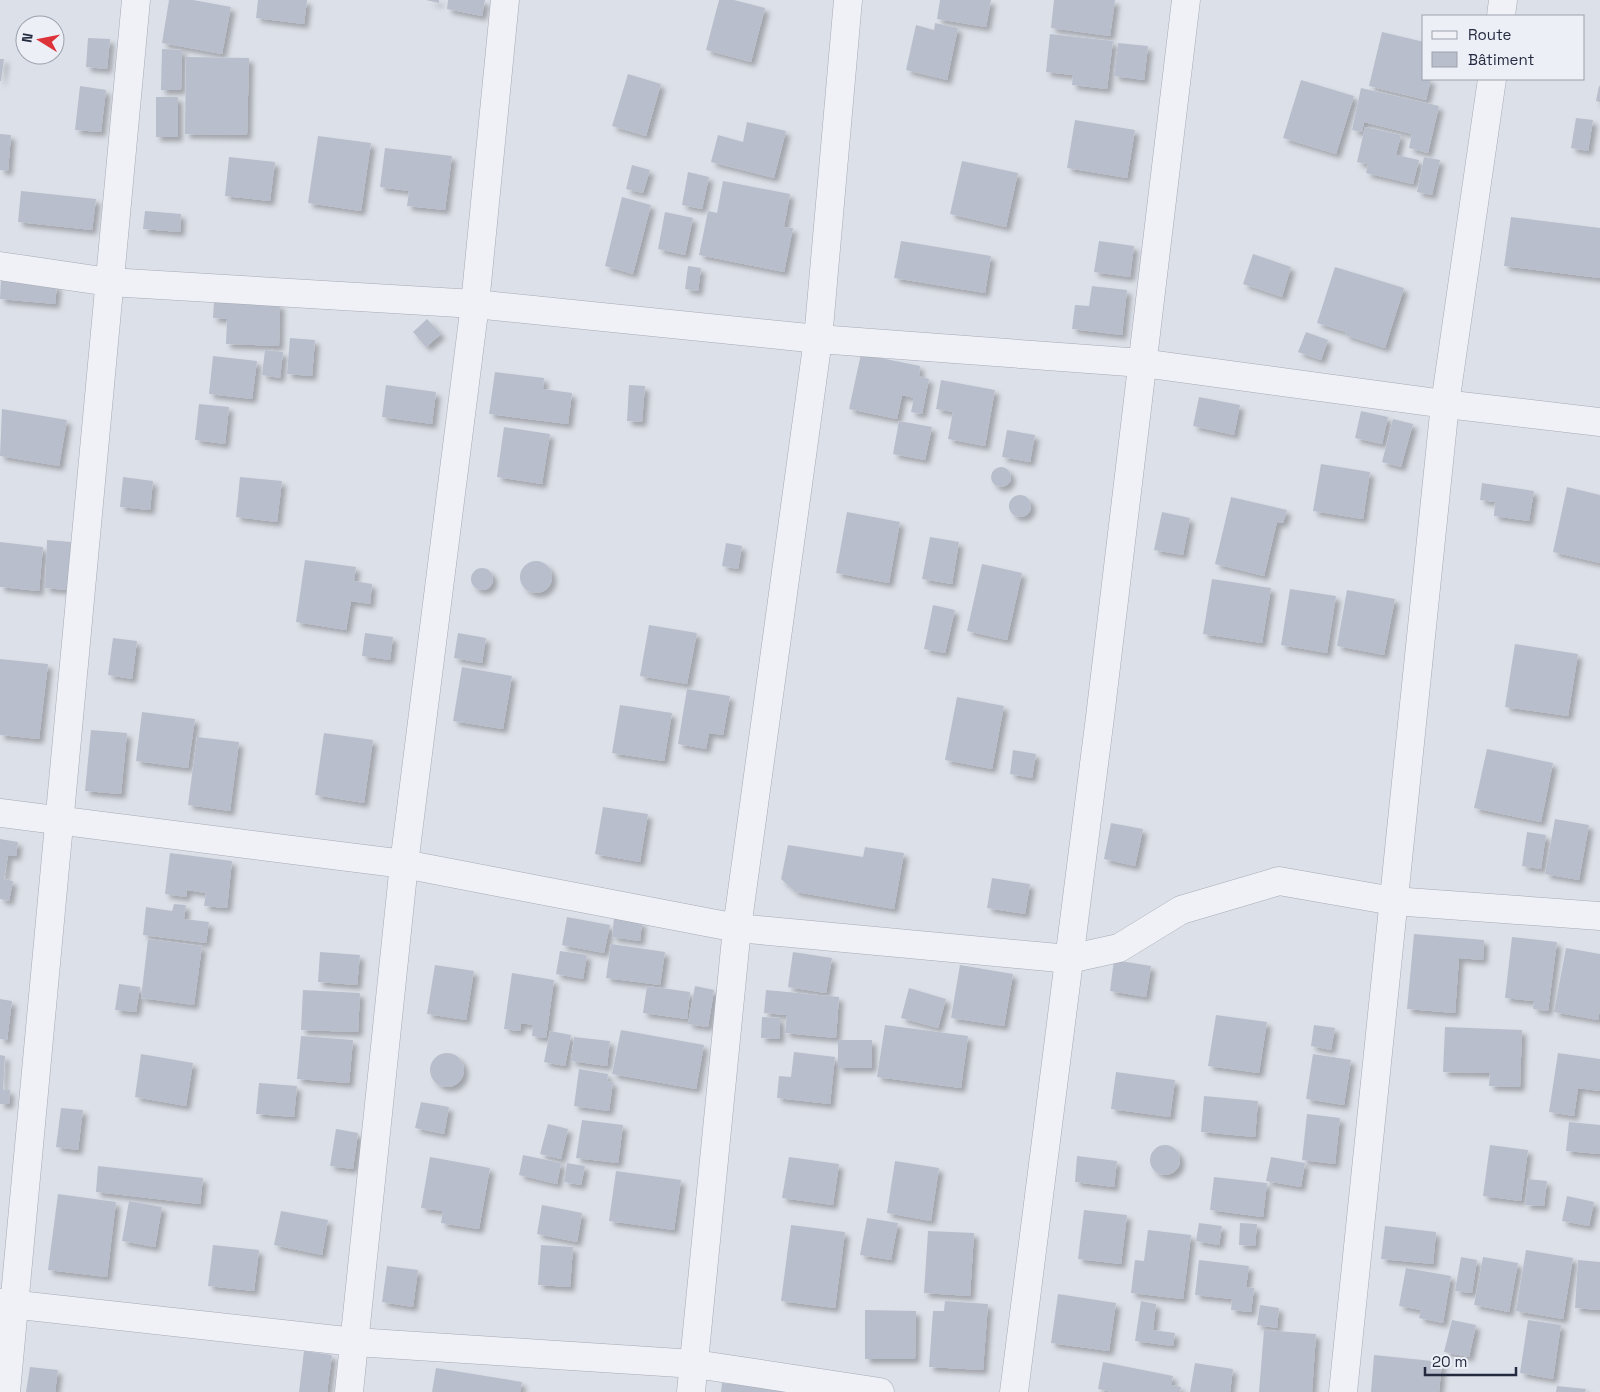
<svg xmlns="http://www.w3.org/2000/svg" width="1600" height="1392" viewBox="0 0 1600 1392" font-family="'Space Grotesk',sans-serif">
  <style>
    .building { fill: #b9becc; filter: url(#shadow) }
    .lines { fill: none; stroke-linecap: round; stroke-linejoin: round }
    .minor-casing { stroke: #a5aab6; stroke-width: 29 }
    .minor { stroke: #f0f1f6; stroke-width: 28 }
  </style>
  <defs>
    <filter id="shadow"><feDropShadow dx="4.5" dy="4.5" stdDeviation="2.5" flood-color="#0004"/></filter>
  </defs>
  <rect width="100%" height="100%" fill="#dce0e8"/>
  <!-- building -->
  <g class="building">
    <path d="M169,0H193L231,7L222,54L162,43Z"/>
    <path d="M258,0H307L304,24L256,18Z"/>
    <path d="M426,0H439V3Z"/>
    <path d="M448,0H485L482,16L447,9Z"/>
    <path d="M719,0H734L765,8L751,62L706,50Z"/>
    <path d="M940,0H991L986,27L937,19Z"/>
    <path d="M1054,0H1115L1110,36L1051,28Z"/>
    <path d="M935,23L958,28L947,80L906,70L916,25L934,30Z"/>
    <path d="M1382,32L1424,42V79H1431L1426,100L1369,86Z"/>
    <path d="M1050,34L1113,41L1107,89L1072,85L1073,75L1046,72Z"/>
    <path d="M88,38L110,39L107,69L86,67Z"/>
    <path d="M1118,43L1148,46L1144,80L1114,76Z"/>
    <path d="M162,49L182,50L181,90H161Z"/>
    <path d="M186,57L249,58L247,135L185,134Z"/>
    <path d="M0,59H4L1,81H0Z"/>
    <path d="M628,74L661,84L646,136L612,126Z"/>
    <path d="M1301,80L1354,96L1336,154L1283,138Z"/>
    <path d="M80,86L106,90L101,132L75,130Z"/>
    <path d="M1599,86H1600V102L1596,101Z"/>
    <path d="M1361,88L1439,106L1428,153L1409,148L1412,134L1364,122L1362,132L1352,130Z"/>
    <rect x="156" y="97" width="22" height="40"/>
    <path d="M1576,118L1593,120L1588,151L1571,148Z"/>
    <path d="M1075,120L1135,130L1127,178L1067,168Z"/>
    <path d="M747,122L786,131L774,178L711,162L718,135L743,142Z"/>
    <path d="M1365,127L1401,135L1396,155L1419,160L1413,184L1366,173L1368,164L1357,162Z"/>
    <path d="M0,134L11,135L8,171L0,170Z"/>
    <path d="M318,136L371,143L361,211L308,203Z"/>
    <path d="M385,148L452,156L445,210L407,206L409,191L380,187Z"/>
    <path d="M229,157L275,162L270,201L225,196Z"/>
    <path d="M1424,157L1440,160L1432,195L1417,192Z"/>
    <path d="M962,161L1018,173L1006,227L950,214Z"/>
    <path d="M632,165L650,170L643,193L626,189Z"/>
    <path d="M688,172L709,177L702,209L682,205Z"/>
    <path d="M723,181L790,194L784,227L793,228L784,272L699,255L708,211L717,213Z"/>
    <path d="M21,191L96,199L92,230L18,222Z"/>
    <path d="M622,197L651,205L633,274L605,266Z"/>
    <path d="M145,211L181,214L180,232L143,229Z"/>
    <path d="M665,212L693,218L685,255L658,249Z"/>
    <path d="M1511,217L1600,228V278L1504,266Z"/>
    <path d="M901,241L991,256L985,293L894,278Z"/>
    <path d="M1099,241L1134,246L1130,277L1094,272Z"/>
    <path d="M1253,254L1291,267L1282,297L1243,284Z"/>
    <path d="M688,266L701,268L698,291L685,289Z"/>
    <path d="M1335,267L1404,288L1385,348L1345,335L1346,332L1317,323Z"/>
    <path d="M1,279L57,285L55,304L0,299Z"/>
    <path d="M1092,286L1127,290L1122,335L1072,329L1075,305L1089,306Z"/>
    <path d="M214,302L280,304L279,346L226,344L227,319L213,318Z"/>
    <path d="M427,319L441,334L426,347L413,332Z"/>
    <path d="M1306,332L1328,340L1321,360L1298,352Z"/>
    <path d="M290,338L315,340L312,376L287,374Z"/>
    <path d="M265,350L283,352L280,378L262,375Z"/>
    <path d="M861,354L920,366L919,376L929,379L922,414L911,412L914,398L902,395L897,419L849,409Z"/>
    <path d="M213,356L257,361L252,399L209,394Z"/>
    <path d="M495,372L544,378L543,389L572,393L568,424L489,414Z"/>
    <path d="M941,380L995,390L985,446L948,439L953,412L936,409Z"/>
    <path d="M386,385L436,392L432,424L382,417Z"/>
    <path d="M629,385L645,386L642,422L627,421Z"/>
    <path d="M1199,397L1240,405L1234,435L1193,426Z"/>
    <path d="M199,404L229,407L225,444L195,440Z"/>
    <path d="M2,409L67,420L59,466L0,456Z"/>
    <path d="M1361,411L1388,417L1382,444L1355,438Z"/>
    <path d="M1393,419L1413,424L1401,467L1382,462Z"/>
    <path d="M899,421L932,427L925,460L893,454Z"/>
    <path d="M504,427L550,434L542,484L497,477Z"/>
    <path d="M1007,430L1035,435L1030,462L1002,457Z"/>
    <path d="M1321,464L1370,472L1363,519L1313,511Z"/>
    <circle cx="1001" cy="477" r="10"/>
    <path d="M123,477L153,481L150,510L120,507Z"/>
    <path d="M240,477L282,481L277,522L236,517Z"/>
    <path d="M1482,483L1534,491L1529,521L1494,516L1495,502L1480,500Z"/>
    <path d="M1567,487L1600,495V563L1553,552Z"/>
    <circle cx="1020" cy="506" r="11"/>
    <path d="M1231,497L1287,510L1283,523L1277,522L1264,576L1215,564Z"/>
    <path d="M847,512L900,522L889,583L836,573Z"/>
    <path d="M1162,512L1190,518L1183,555L1154,550Z"/>
    <path d="M930,537L959,542L952,584L922,579Z"/>
    <path d="M47,540L71,542L68,590L45,588Z"/>
    <path d="M0,542L43,547L39,591L0,587Z"/>
    <path d="M726,543L742,546L738,569L722,566Z"/>
    <path d="M305,560L356,567L354,581L372,584L370,604L351,601L346,630L296,622Z"/>
    <circle cx="536" cy="577" r="16"/>
    <path d="M982,564L1022,573L1007,640L967,631Z"/>
    <circle cx="482" cy="579" r="11"/>
    <path d="M1212,579L1271,588L1262,643L1203,634Z"/>
    <path d="M1290,589L1336,596L1327,653L1281,645Z"/>
    <path d="M1347,590L1395,599L1384,655L1337,646Z"/>
    <path d="M933,605L955,610L945,653L924,649Z"/>
    <path d="M649,625L697,633L687,684L640,676Z"/>
    <path d="M365,633L393,637L390,660L362,656Z"/>
    <path d="M458,633L486,638L482,663L454,658Z"/>
    <path d="M113,638L137,641L132,679L108,675Z"/>
    <path d="M1515,644L1578,654L1568,716L1505,707Z"/>
    <path d="M0,659L48,664L39,739L0,735Z"/>
    <path d="M462,667L512,676L503,729L453,721Z"/>
    <path d="M687,689L730,696L723,735L709,733L706,749L678,744Z"/>
    <path d="M957,697L1004,706L992,769L945,760Z"/>
    <path d="M620,705L672,713L664,761L612,753Z"/>
    <path d="M142,712L195,719L188,768L136,761Z"/>
    <path d="M91,730L127,733L121,794L85,791Z"/>
    <path d="M324,733L373,740L364,803L315,795Z"/>
    <path d="M197,737L239,742L230,811L188,805Z"/>
    <path d="M1487,749L1553,763L1541,822L1474,808Z"/>
    <path d="M1013,750L1036,754L1032,778L1010,774Z"/>
    <path d="M603,807L648,814L640,862L595,854Z"/>
    <path d="M1555,819L1589,825L1579,880L1545,874Z"/>
    <path d="M1111,823L1143,829L1135,866L1104,859Z"/>
    <path d="M1527,832L1546,835L1541,869L1522,866Z"/>
    <path d="M0,839L18,842L16,856L8,855L4,879L13,881L9,901L0,899Z"/>
    <path d="M788,845L863,857L865,847L904,853L894,909L796,892L781,879Z"/>
    <path d="M170,853L232,861L227,908L204,906L206,893L187,890L186,897L165,894Z"/>
    <path d="M992,878L1030,884L1025,914L987,908Z"/>
    <path d="M174,904L186,905L184,919L209,922L206,943L143,935L146,907L172,911Z"/>
    <path d="M567,917L610,925L604,953L562,945Z"/>
    <path d="M614,918L642,922L640,941L612,937Z"/>
    <path d="M1414,934L1484,940L1483,960L1459,958L1455,1013L1407,1009Z"/>
    <path d="M1512,937L1557,942L1548,1011L1533,1009L1534,1001L1505,998Z"/>
    <path d="M148,939L202,946L194,1005L141,998Z"/>
    <path d="M611,944L665,952L660,985L606,978Z"/>
    <path d="M1566,948L1600,954V1009L1598,1020L1554,1012Z"/>
    <path d="M560,951L587,955L583,979L556,974Z"/>
    <path d="M320,952L360,955L357,985L318,982Z"/>
    <path d="M793,952L832,958L826,993L788,987Z"/>
    <path d="M1114,960L1151,966L1146,997L1110,991Z"/>
    <path d="M435,965L474,971L466,1020L427,1014Z"/>
    <path d="M960,965L1013,974L1004,1026L951,1018Z"/>
    <path d="M512,973L554,980L546,1038L532,1036L533,1025L521,1023L520,1031L504,1029Z"/>
    <path d="M119,984L140,987L136,1012L115,1010Z"/>
    <path d="M647,986L690,992L687,1019L643,1013Z"/>
    <path d="M695,986L714,990L708,1027L688,1024Z"/>
    <path d="M909,988L946,999L938,1028L901,1018Z"/>
    <path d="M303,990L360,993L358,1032L301,1030Z"/>
    <path d="M766,990L839,997L836,1038L785,1033L787,1015L764,1013Z"/>
    <path d="M0,999L12,1001L7,1040L0,1039Z"/>
    <path d="M1216,1015L1267,1022L1259,1073L1208,1066Z"/>
    <path d="M762,1017L780,1018V1039L761,1038Z"/>
    <path d="M885,1025L968,1036L961,1088L877,1077Z"/>
    <path d="M1314,1025L1335,1028L1331,1050L1311,1046Z"/>
    <path d="M1445,1027L1522,1030L1520,1087L1489,1086L1490,1073L1443,1072Z"/>
    <path d="M621,1030L704,1045L696,1089L612,1074Z"/>
    <path d="M550,1031L571,1035L565,1066L544,1062Z"/>
    <path d="M301,1036L353,1040L349,1083L297,1079Z"/>
    <path d="M574,1037L610,1041L607,1066L571,1061Z"/>
    <rect x="838" y="1040" width="34" height="28"/>
    <path d="M794,1052L835,1057L830,1104L777,1098L779,1076L791,1077Z"/>
    <path d="M1558,1053L1600,1059V1091L1578,1088L1574,1116L1549,1112Z"/>
    <circle cx="447" cy="1070" r="17"/>
    <path d="M141,1054L193,1063L186,1106L135,1097Z"/>
    <path d="M1313,1054L1351,1060L1344,1105L1306,1099Z"/>
    <path d="M0,1055L5,1056L3,1090H10L9,1104H0Z"/>
    <path d="M579,1069L608,1074L607,1081L613,1082L609,1111L574,1106Z"/>
    <path d="M1116,1072L1175,1080L1170,1117L1111,1109Z"/>
    <path d="M259,1083L297,1086L294,1117L256,1114Z"/>
    <path d="M1204,1096L1258,1101L1255,1137L1201,1132Z"/>
    <path d="M421,1102L449,1107L444,1134L415,1128Z"/>
    <path d="M61,1108L83,1110L78,1150L56,1147Z"/>
    <path d="M1307,1114L1340,1118L1335,1164L1302,1160Z"/>
    <path d="M582,1120L623,1125L618,1163L576,1158Z"/>
    <path d="M1569,1122L1600,1125V1154L1566,1151Z"/>
    <path d="M548,1124L568,1129L561,1159L540,1154Z"/>
    <path d="M336,1129L358,1133L353,1169L330,1166Z"/>
    <circle cx="1165" cy="1160" r="15"/>
    <path d="M1490,1145L1528,1150L1521,1201L1483,1196Z"/>
    <path d="M523,1155L561,1163L557,1184L519,1175Z"/>
    <path d="M1077,1156L1117,1161L1114,1187L1075,1182Z"/>
    <path d="M430,1157L490,1168L479,1229L441,1223L443,1211L421,1208Z"/>
    <path d="M789,1157L839,1164L833,1205L782,1198Z"/>
    <path d="M1271,1157L1305,1163L1301,1187L1266,1181Z"/>
    <path d="M895,1161L939,1168L931,1221L887,1213Z"/>
    <path d="M567,1163L585,1166L581,1185L564,1182Z"/>
    <path d="M98,1166L203,1178L200,1204L96,1192Z"/>
    <path d="M616,1171L681,1180L674,1230L609,1221Z"/>
    <path d="M1214,1177L1267,1183L1263,1217L1210,1210Z"/>
    <path d="M1528,1179L1547,1181L1544,1206L1525,1205Z"/>
    <path d="M58,1194L116,1202L107,1277L48,1270Z"/>
    <path d="M1567,1196L1594,1202L1589,1226L1562,1221Z"/>
    <path d="M129,1201L162,1207L155,1247L122,1241Z"/>
    <path d="M542,1205L582,1213L577,1242L537,1234Z"/>
    <path d="M1084,1210L1127,1215L1121,1264L1078,1259Z"/>
    <path d="M281,1211L328,1220L322,1255L274,1245Z"/>
    <path d="M867,1218L898,1223L891,1260L860,1255Z"/>
    <path d="M1199,1223L1222,1226L1219,1245L1196,1241Z"/>
    <path d="M1240,1223L1257,1224L1255,1246L1239,1245Z"/>
    <path d="M791,1225L845,1232L835,1308L781,1301Z"/>
    <path d="M1385,1226L1436,1232L1433,1264L1381,1259Z"/>
    <path d="M1148,1230L1191,1235L1183,1299L1131,1293L1135,1260L1144,1261Z"/>
    <path d="M928,1231L974,1233L970,1296L924,1293Z"/>
    <path d="M213,1245L259,1250L254,1291L208,1286Z"/>
    <path d="M541,1245L573,1247L570,1287L538,1285Z"/>
    <path d="M1526,1250L1573,1258L1563,1319L1516,1311Z"/>
    <path d="M1461,1257L1477,1260L1472,1293L1455,1291Z"/>
    <path d="M1483,1257L1518,1263L1509,1312L1474,1305Z"/>
    <path d="M1199,1260L1249,1266L1246,1287L1254,1288L1251,1312L1231,1310L1232,1299L1195,1295Z"/>
    <path d="M1578,1260L1600,1262V1310L1575,1308Z"/>
    <path d="M387,1266L418,1270L413,1307L382,1302Z"/>
    <path d="M1406,1268L1451,1276L1443,1323L1419,1318L1421,1310L1399,1306Z"/>
    <path d="M1058,1294L1116,1303L1109,1351L1051,1343Z"/>
    <path d="M945,1301L988,1304L983,1370L929,1367L933,1311H944Z"/>
    <path d="M1141,1301L1156,1304L1153,1330L1175,1333L1173,1346L1135,1341Z"/>
    <path d="M1260,1305L1279,1308L1277,1328L1257,1325Z"/>
    <path d="M865,1310L916,1311L915,1359H865Z"/>
    <path d="M1452,1320L1476,1325L1469,1357L1444,1352Z"/>
    <path d="M1528,1320L1561,1325L1553,1379L1520,1373Z"/>
    <path d="M1264,1330L1316,1334L1312,1392H1259Z"/>
    <path d="M304,1351L332,1355L327,1392H299Z"/>
    <path d="M1374,1355L1442,1362L1439,1392H1371Z"/>
    <path d="M1103,1362L1173,1376L1171,1385L1181,1387L1180,1392H1112L1098,1389Z"/>
    <path d="M1195,1363L1233,1369L1230,1392H1190Z"/>
    <path d="M30,1367L58,1370L55,1392H26Z"/>
    <path d="M436,1368L522,1382L520,1392H432Z"/>
    <path d="M722,1383L782,1389V1392H721Z"/>
    <path d="M1557,1386L1586,1389L1585,1392H1556Z"/>
  </g>
  <g class="lines">
    <!-- minor casing -->
    <g class="minor-casing">
      <g id="minor">
        <path d="M1501,16L1503,0"/>
        <path d="M0,266L109,282L475,304L818,339L1142,363L1445,404L1600,422"/>
        <path d="M0,813L404,864L737,928L1069,959L1119,948L1181,910L1279,881L1393,901L1600,916"/>
        <path d="M0,1303L355,1342L695,1364L880,1392"/>
        <path d="M6,1392L136,0"/>
        <path d="M349,1392L404,864L475,304L505,0"/>
        <path d="M691,1392L737,928L818,339L848,0"/>
        <path d="M1014,1392L1100,717L1186,0"/>
        <path d="M1343,1392L1445,404L1492,79"/>
      </g>
    </g>
    <!-- minor -->
    <use href="#minor" class="minor"/>
  </g>
  <!-- legend -->
  <rect x="1422" y="15" width="162" height="65" fill="#eceff6" stroke="#9ca1ad"/>
  <rect x="1432" y="31" width="25" height="8" fill="#f0f1f6" stroke="#9ca1ad"/>
  <text x="1468" y="40" font-size="15" fill="#242b40">Route</text>
  <rect x="1432" y="52" width="25" height="15" fill="#b9becc" stroke="#9ca1ad"/>
  <text x="1468" y="65" font-size="15" fill="#242b40">Bâtiment</text>
  <!-- north arrow -->
  <g transform="translate(40 40) rotate(280)"><circle r="24" fill="#eceff6" stroke="#9ca1ad"/>
  <path d="M0-4L9 19L0 12L-9 19Z" fill="#dd3238"/>
  <text y="-8" font-size="14" font-weight="bold" text-anchor="middle" fill="#242b40">N</text>
  </g>
  <!-- scale -->
  <path d="M1425 1367v8h91v-8" fill="none" stroke="#242b40" stroke-width="2.5"/>
  <text x="1432" y="1367" font-size="15" fill="#242b40" stroke="#eceff6" stroke-width="4" paint-order="stroke">20 m</text>
</svg>
